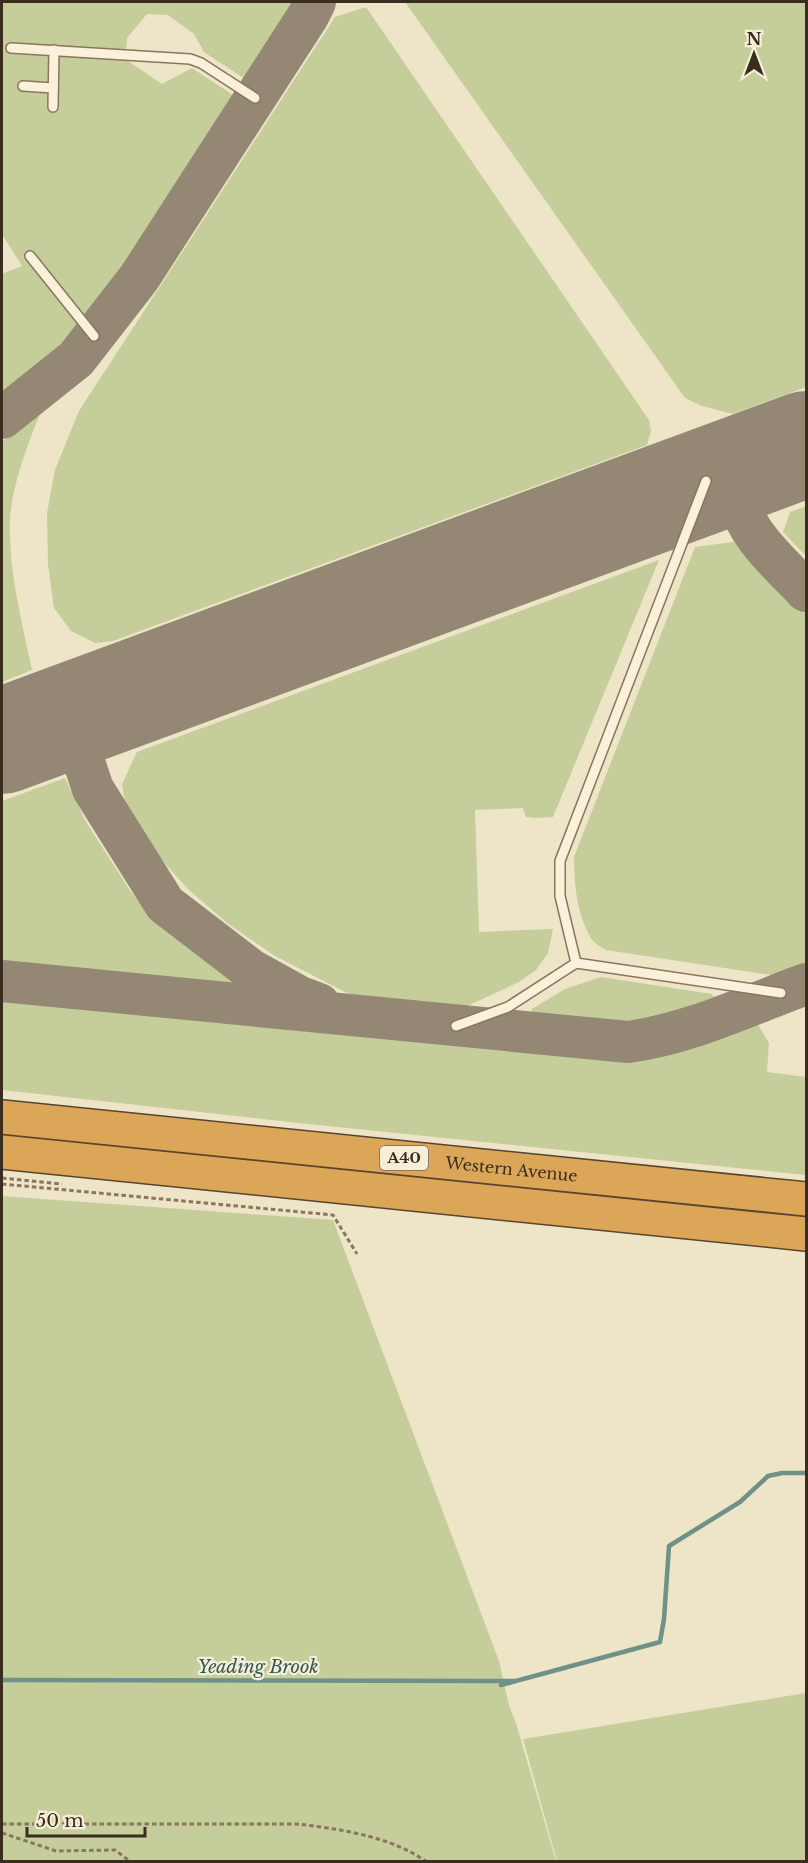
<svg xmlns="http://www.w3.org/2000/svg" width="808" height="1863" viewBox="0 0 808 1863" font-family="'Libre Baskerville',serif">
  <style>
    .green { fill: #c5cd9a }
    .lines { fill: none; stroke-linecap: round; stroke-linejoin: round }
    .stream { stroke: #6e9189; stroke-width: 4.5 }
    .taxiway { stroke: #948874; stroke-width: 42 }
    .runway { stroke: #948874; stroke-width: 106 }
    .lane-casing { stroke: #8a765c; stroke-width: 12 }
    .highway-casing { stroke: #584430; stroke-width: 36 }
    .path { stroke: #8a765c; stroke-width: 3; stroke-dasharray: 4.5 3; stroke-linecap: butt }
    .lane { stroke: #f9f1da; stroke-width: 9 }
    .highway { stroke: #dca659; stroke-width: 33 }
    .labels { text-anchor: middle; stroke-width: 4.5; stroke-linejoin: round; paint-order: stroke }
    .shield { fill: #f6eed6; stroke: #726757; stroke-width: 1.5 }
    .shield-label { font-size: 15px; font-weight: bold; fill: #3a2d20 }
    .street-label { font-size: 16px; fill: #3a2d20; stroke: #f6eed6 }
    .water-label { font-size: 18px; font-style: italic; fill: #2f5a59; stroke: #f6eed6 }
  </style>
  <rect width="100%" height="100%" fill="#eee4c7"/>
  <!-- green -->
  <g class="green">
    <path d="M2,2H300L248,81L204,52L194,34L168,15L147,14L127,38L125,59L162,84L192,68L236,97L90,318L71,340L2,394V274L22,266L2,234Z"/>
    <path d="M405,2H806V387L733,414L702,406L685,398Z"/>
    <path d="M366,7L649,420L651,431L647,445L113,641L95,643L71,631L54,608L48,564L47,513L55,470L79,411L335,17Z"/>
    <path d="M34,416H39C27,447 12,485 10,519C8,571 22,620 32,670L2,682V442Z"/>
    <path d="M806,506V556L783,532L790,512Z"/>
    <path d="M740,541L806,613V966L778,976L606,950C601,947 594,943 591,938C577,914 574,884 574,857L695,547Z"/>
    <path d="M659,560L553,817L535,818L526,817L523,808L475,810L479,932L553,929L548,953L536,970L519,982L465,1007L349,994L275,956L227,923L189,890L159,857L141,834L124,798L122,784L137,752Z"/>
    <path d="M65,778L86,822L131,892L158,919L245,984L243,986L2,964V801Z"/>
    <path d="M601,977L712,994L715,999C698,1005 680,1014 662,1017C618,1025 574,1019 531,1015L532,1009L565,989Z"/>
    <path d="M2,997L615,1057H647L681,1048L755,1020L769,1043L767,1072L806,1077V1175L289,1122L2,1090Z"/>
    <path d="M2,1196L333,1220L499,1661L509,1706L516,1723L556,1861H2Z"/>
    <path d="M806,1693V1861H557L523,1739Z"/>
  </g>
  <g class="lines">
    <!-- stream -->
    <g class="stream">
      <path d="M2,1680L515,1681"/>
      <path d="M501,1685L660,1642L664,1619L669,1546L740,1502L768,1476L782,1473H806"/>
    </g>
    <!-- taxiway -->
    <g class="taxiway">
      <path d="M2,418L76,359L139,278L308,16L315,2"/>
      <path d="M771,457C758,467 742,480 741,497C738,529 786,569 806,591"/>
      <path d="M121,697L92,719L83,733L81,753L93,789L165,904L251,970L298,996L319,1004"/>
      <path d="M2,981L628,1042C692,1033 746,1006 806,984"/>
    </g>
    <!-- runway -->
    <path class="runway" d="M2,741L806,444"/>
    <!-- lane casing -->
    <g class="lane-casing">
      <g id="lane">
        <path d="M11,48L190,59L201,63L255,98"/>
        <path d="M23,86L53,88"/>
        <path d="M53,107L54,50"/>
        <path d="M30,256L94,336"/>
        <path d="M576,963L560,896V861L706,481"/>
        <path d="M456,1026L508,1007L576,963L781,993"/>
      </g>
    </g>
    <!-- highway casing -->
    <g class="highway-casing">
      <g id="highway">
        <path id="s1" d="M2,1117L806,1199"/>
        <path d="M2,1152L806,1234"/>
      </g>
    </g>
    <!-- path -->
    <g class="path">
      <path d="M2,1178L62,1184"/>
      <path d="M2,1184L333,1215L357,1254"/>
      <path d="M2,1824H297C340,1829 390,1836 427,1862"/>
      <path d="M2,1833L56,1851L115,1850L131,1862"/>
    </g>
    <!-- lane -->
    <use href="#lane" class="lane"/>
    <!-- highway -->
    <use href="#highway" class="highway"/>
  </g>
  <g class="labels">
    <!-- shield labels -->
    <rect class="shield" x="380" y="1146" width="48" height="24" rx="4.5"/>
    <g class="shield-label">
      <text x="404" y="1163">A40</text>
    </g>
    <!-- street labels -->
    <g class="street-label">
      <text dy="6" stroke="none"><textPath href="#s1" startOffset="512">Western Avenue</textPath></text>
    </g>
    <!-- water labels -->
    <g class="water-label">
      <text x="258" y="1673">Yeading Brook</text>
    </g>
  </g>
  <!-- border -->
  <rect width="808" height="1863" fill="none" stroke="#3a2d20" stroke-width="6"/>
  <!-- north arrow -->
  <g transform="translate(754 54)" stroke="#f6eed6" stroke-width="4.5" paint-order="stroke">
  <path d="M0-4.5L10 22L0 15L-10 22Z" fill="#3a2d20"/>
  <text y="-9" font-size="16" font-weight="bold" text-anchor="middle" fill="#3a2d20">N</text>
  </g>
  <!-- scale -->
  <path d="M27 1827v9h118v-9" fill="none" stroke="#3a2d20" stroke-width="3"/>
  <text x="36" y="1827" font-size="18" fill="#3a2d20" stroke="#f6eed6" stroke-width="4.5" paint-order="stroke">50 m</text>
</svg>
